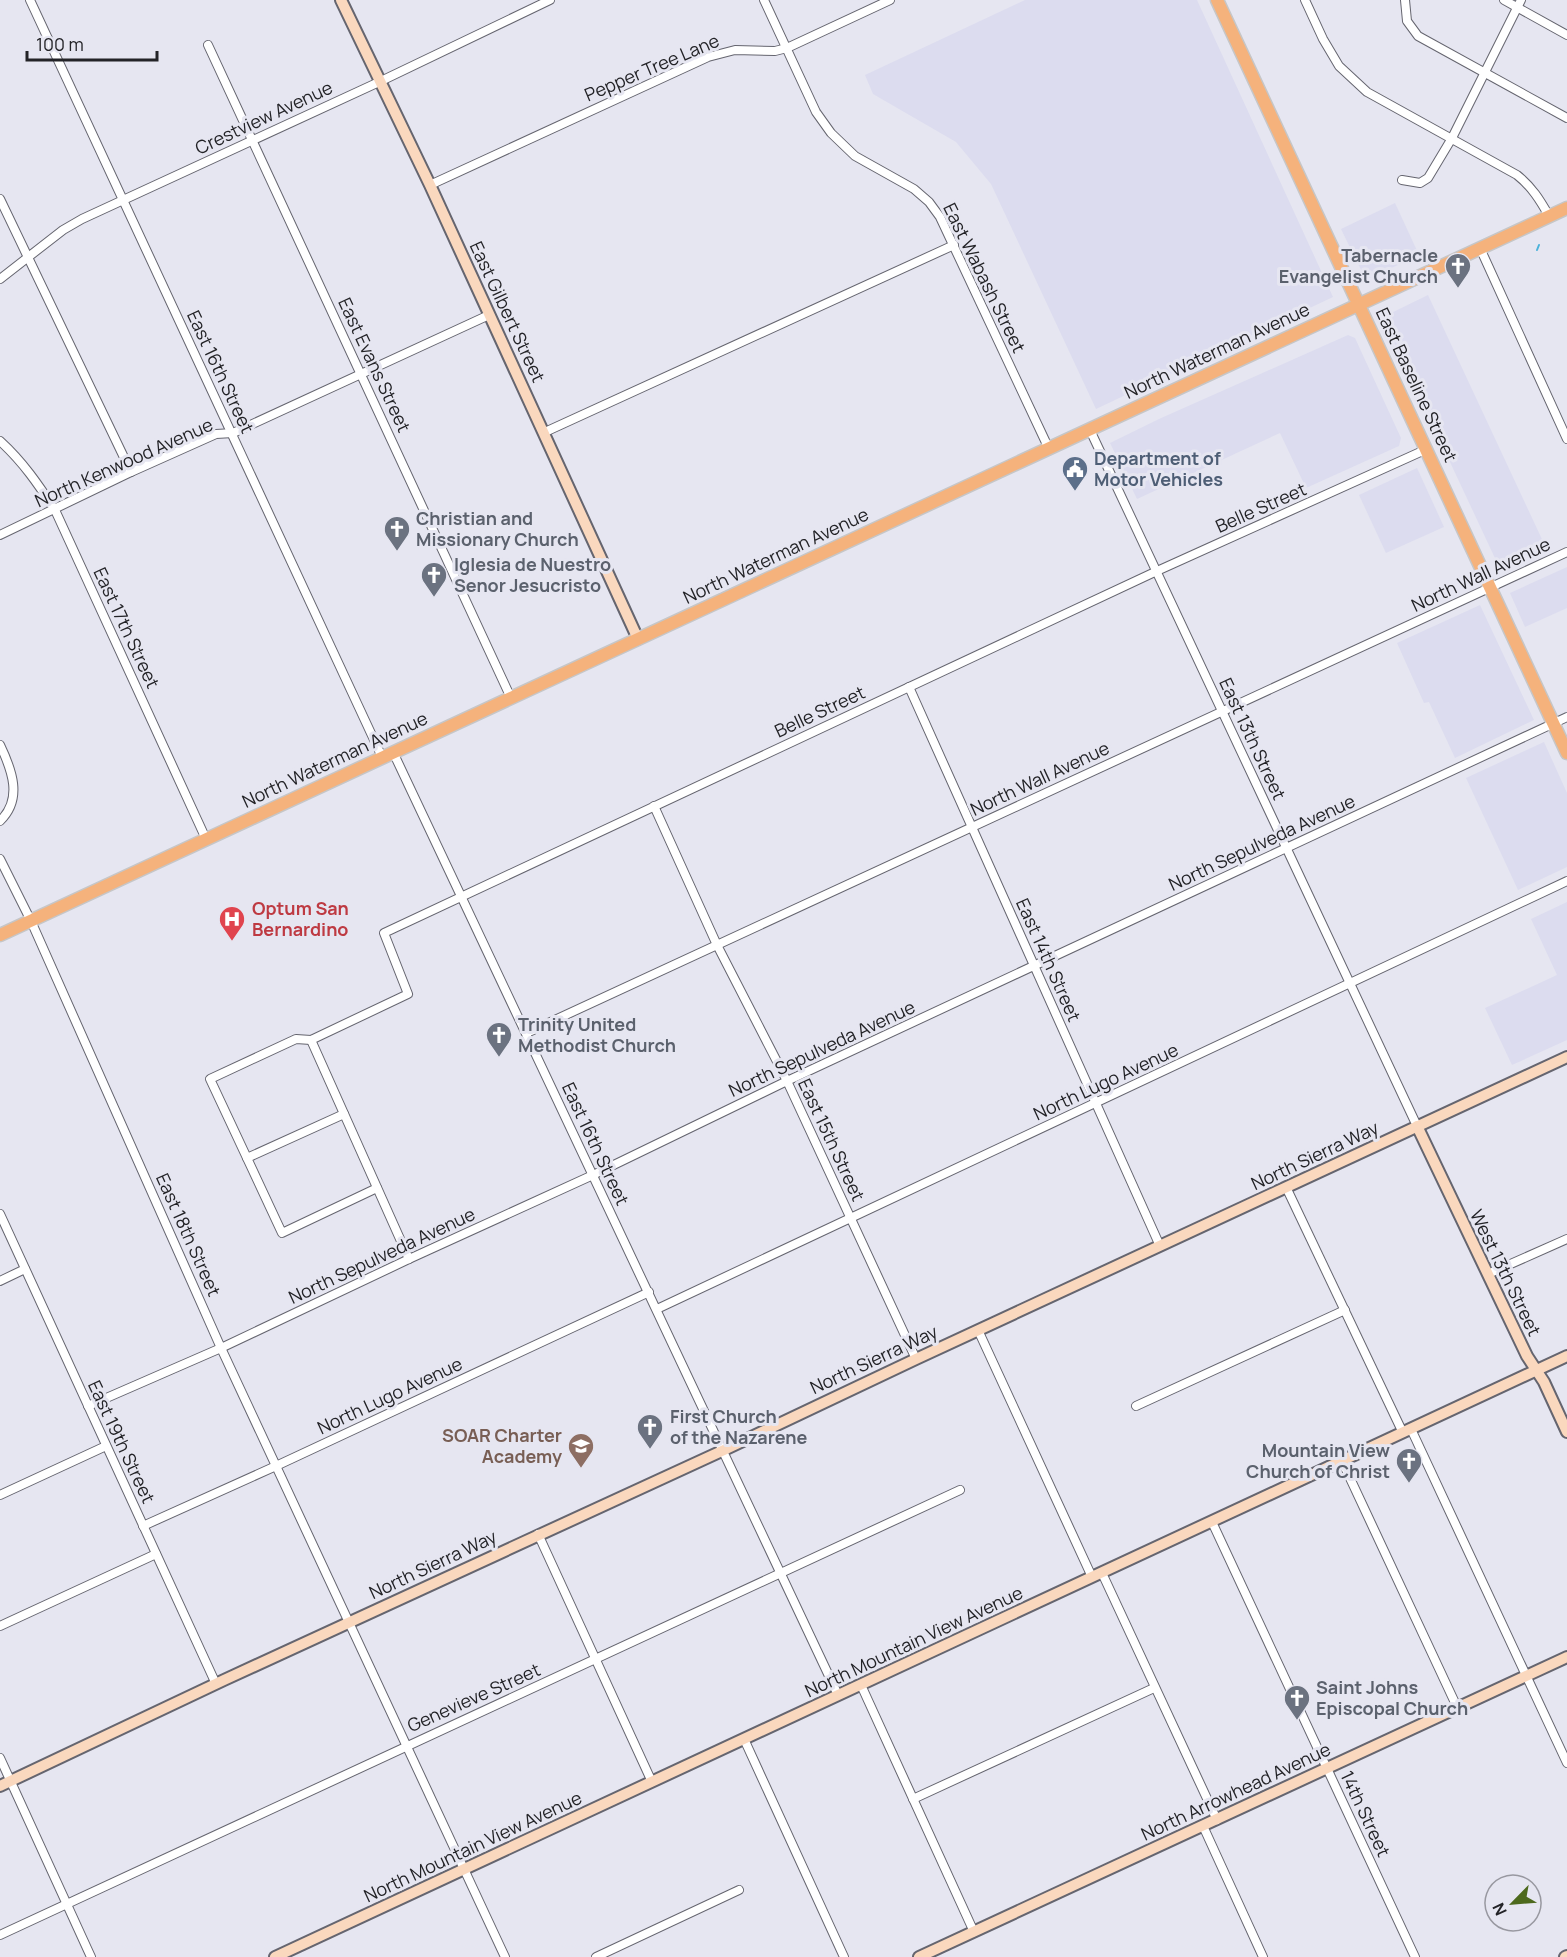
<svg xmlns="http://www.w3.org/2000/svg" width="1567" height="1957" viewBox="0 0 1567 1957" font-family="Manrope,sans-serif">
  <style>
    .built { fill: #dcdcef }
    .lines { fill: none; stroke-linecap: round; stroke-linejoin: round }
    .stream { stroke: #4bb2da; stroke-width: 2 }
    .street-casing { stroke: #65656f; stroke-width: 10 }
    .secondary-casing { stroke: #65656f; stroke-width: 14 }
    .primary-casing { stroke: #c6c6c7; stroke-width: 15 }
    .street { stroke: #fff; stroke-width: 8 }
    .secondary { stroke: #fad8be; stroke-width: 10 }
    .primary { stroke: #f5b27c; stroke-width: 12 }
    .labels { text-anchor: middle; stroke-width: 6; stroke-linejoin: round; paint-order: stroke }
    .street-label { font-size: 18px; fill: #232327; stroke: #e6e6f1 }
    .worship-label { font-size: 18px; font-weight: bold; fill: #5b616d; stroke: #e6e6f1; text-anchor: start }
    .service-label { font-size: 18px; font-weight: bold; fill: #4e5e75; stroke: #e6e6f1; text-anchor: start }
    .health-label { font-size: 18px; font-weight: bold; fill: #be3a42; stroke: #e6e6f1; text-anchor: start }
    .education-label { font-size: 18px; font-weight: bold; fill: #785e54; stroke: #e6e6f1; text-anchor: end }
  </style>
  <rect width="100%" height="100%" fill="#e6e6f1"/>
  <!-- built -->
  <g class="built">
    <path d="M1025,0H1197L1333,297L1096,409L991,184L956,142L873,94L865,75Z"/>
    <path d="M1395,203L1419,255L1366,280L1341,229Z"/>
    <path d="M1428,295L1547,550L1501,571L1384,321L1385,316Z"/>
    <path d="M1348,335L1355,338L1401,438L1399,446L1306,488L1280,433L1137,499L1110,443L1159,419Z"/>
    <path d="M1417,468L1444,527L1386,553L1359,495Z"/>
    <path d="M1567,567V608L1525,627L1510,593Z"/>
    <path d="M1480,605L1534,720L1455,758L1429,702L1424,703L1397,643Z"/>
    <path d="M1544,742L1567,793V867L1518,890L1466,778Z"/>
    <path d="M1567,902V1040L1512,1065L1485,1008L1557,975L1531,919Z"/>
  </g>
  <g class="lines">
    <!-- stream -->
    <path class="stream" d="M1537,250L1539,245"/>
    <!-- street casing -->
    <g class="street-casing">
      <g id="street">
        <path d="M30,0L382,757"/>
        <path d="M764,0L816,112L831,133L855,156L914,189L929,202L940,217L1049,449"/>
        <path d="M1305,0L1323,39L1339,66L1367,92L1517,175C1532,187 1540,200 1549,216"/>
        <path d="M1405,0L1407,21L1418,36L1567,118"/>
        <path d="M1504,0L1567,35"/>
        <path d="M208,45L511,698"/>
        <path d="M1402,180L1420,183L1428,178L1452,138L1521,0"/>
        <path d="M430,185L708,57L735,50L775,51L787,48L890,0"/>
        <path d="M0,199L131,472"/>
        <path d="M1480,248L1567,439"/>
        <path d="M0,279L63,230L82,219L379,82L550,0"/>
        <path d="M1090,430L1417,1126"/>
        <path d="M545,432L954,245"/>
        <path d="M0,441C23,462 38,484 55,510L206,839"/>
        <path d="M0,535L131,472L216,434L233,433L489,315"/>
        <path d="M909,687L1160,1246"/>
        <path d="M0,745C12,770 23,799 0,821"/>
        <path d="M393,752L838,1695"/>
        <path d="M654,806L717,945L787,1081L916,1359"/>
        <path d="M0,859L31,921L221,1348L505,1957"/>
        <path d="M525,1031H531L1567,552"/>
        <path d="M311,1040L408,994L384,933L1157,571L1427,449"/>
        <path d="M311,1040L409,1259"/>
        <path d="M344,1114L247,1158L282,1233L377,1188"/>
        <path d="M247,1158L210,1079L296,1039L311,1040"/>
        <path d="M1286,1187L1403,1433"/>
        <path d="M0,1214L216,1684"/>
        <path d="M1488,1274L1567,1239"/>
        <path d="M0,1281L25,1269"/>
        <path d="M657,1309L1567,881"/>
        <path d="M978,1330L1092,1577"/>
        <path d="M88,1406L221,1348L409,1259L593,1175L787,1081L1567,717"/>
        <path d="M1136,1406L1345,1310"/>
        <path d="M1411,1429L1567,1763"/>
        <path d="M1342,1461L1457,1707"/>
        <path d="M0,1495L106,1446"/>
        <path d="M1212,1522L1415,1957"/>
        <path d="M143,1526L276,1466L649,1292"/>
        <path d="M538,1534L652,1782"/>
        <path d="M1102,1573L1217,1820"/>
        <path d="M0,1626L156,1554"/>
        <path d="M861,1685L974,1932"/>
        <path d="M744,1739L844,1957"/>
        <path d="M0,1758L91,1957"/>
        <path d="M913,1799L1154,1688"/>
        <path d="M1203,1826L1263,1957"/>
        <path d="M0,1935L960,1490"/>
        <path d="M596,1957L739,1890"/>
      </g>
    </g>
    <!-- secondary casing -->
    <g class="secondary-casing">
      <g id="secondary">
        <path d="M341,0L430,185L638,639"/>
        <path d="M1417,1126L1527,1356L1544,1382L1567,1432"/>
        <path d="M0,1786L224,1680L724,1450L916,1359L1567,1057"/>
        <path d="M275,1957L1567,1356"/>
        <path d="M919,1957L1567,1657"/>
        <path d="M1565,1957L1567,1956"/>
      </g>
    </g>
    <!-- primary casing -->
    <g class="primary-casing">
      <g id="primary">
        <path d="M1217,0L1567,753"/>
        <path d="M0,935L1567,208"/>
      </g>
    </g>
    <!-- street -->
    <use href="#street" class="street"/>
    <!-- secondary -->
    <use href="#secondary" class="secondary"/>
    <!-- primary -->
    <use href="#primary" class="primary"/>
  </g>
  <!-- icons -->
  <defs>
    <g id="church-pin" transform="scale(1.35)"><path d="M0 17L-7.5 6A9.5 9.5 0 1 1 7.5 6Z" fill="#6b7280" stroke="#e6e6f1"/><path d="M-1.2-6h2.4v3.5h3.3v2.4h-3.3V6h-2.4V-.1h-3.3v-2.4h3.3Z" fill="#fff"/></g>
    <g id="civic-pin" transform="scale(1.35)"><path d="M0 17L-7.5 6A9.5 9.5 0 1 1 7.5 6Z" fill="#5c6f8a" stroke="#e6e6f1"/><path d="M-.6-6.5H3V-4.5H.6V-3L4-1V1h2V6H-6V1h2V-1L-.6-3ZM-1.2 2.5V6h2.4V2.5Z" fill="#fff"/></g>
    <g id="hospital-pin" transform="scale(1.35)"><path d="M0 17L-7.5 6A9.5 9.5 0 1 1 7.5 6Z" fill="#e0444e" stroke="#e6e6f1"/><path d="M-5-5h3v3.5h4V-5h3V5h-3V1.5h-4V5h-3Z" fill="#fff"/></g>
    <g id="school-pin" transform="scale(1.35)"><path d="M0 17L-7.5 6A9.5 9.5 0 1 1 7.5 6Z" fill="#8d6e63" stroke="#e6e6f1"/><path d="M0-5L7-2L0 1L-7-2ZM-4 1L0 2.5L4 1V4Q0 6-4 4Z" fill="#fff"/></g>
  </defs>
  <g fill-rule="evenodd">
    <use href="#church-pin" x="1458" y="266"/>
    <use href="#civic-pin" x="1075" y="469"/>
    <use href="#church-pin" x="397" y="529"/>
    <use href="#church-pin" x="434" y="575"/>
    <use href="#hospital-pin" x="232" y="919"/>
    <use href="#church-pin" x="499" y="1035"/>
    <use href="#church-pin" x="650" y="1427"/>
    <use href="#school-pin" x="581" y="1446"/>
    <use href="#church-pin" x="1409" y="1461"/>
    <use href="#church-pin" x="1297" y="1698"/>
  </g>
  <g class="labels">
    <!-- street labels -->
    <g class="street-label">
      <text transform="translate(652 68) rotate(-23)" y="6">Pepper Tree Lane</text>
      <text transform="translate(264 118) rotate(-25)" y="6">Crestview Avenue</text>
      <text transform="translate(984 278) rotate(64)" y="6">East Wabash Street</text>
      <text transform="translate(507 312) rotate(65)" y="6">East Gilbert Street</text>
      <text transform="translate(1217 351) rotate(-25)" y="6">North Waterman Avenue</text>
      <text transform="translate(374 365) rotate(65)" y="6">East Evans Street</text>
      <text transform="translate(220 372) rotate(65)" y="6">East 16th Street</text>
      <text transform="translate(1416 385) rotate(65)" y="6">East Baseline Street</text>
      <text transform="translate(124 463) rotate(-24)" y="6">North Kenwood Avenue</text>
      <text transform="translate(1261 508) rotate(-24)" y="6">Belle Street</text>
      <text transform="translate(776 556) rotate(-25)" y="6">North Waterman Avenue</text>
      <text transform="translate(1481 575) rotate(-25)" y="6">North Wall Avenue</text>
      <text transform="translate(126 628) rotate(65)" y="6">East 17th Street</text>
      <text transform="translate(820 712) rotate(-25)" y="6">Belle Street</text>
      <text transform="translate(1252 739) rotate(65)" y="6">East 13th Street</text>
      <text transform="translate(335 760) rotate(-25)" y="6">North Waterman Avenue</text>
      <text transform="translate(1040 779) rotate(-25)" y="6">North Wall Avenue</text>
      <text transform="translate(1262 843) rotate(-25)" y="6">North Sepulveda Avenue</text>
      <text transform="translate(1048 960) rotate(66)" y="6">East 14th Street</text>
      <text transform="translate(822 1049) rotate(-25)" y="6">North Sepulveda Avenue</text>
      <text transform="translate(1106 1082) rotate(-25)" y="6">North Lugo Avenue</text>
      <text transform="translate(831 1140) rotate(65)" y="6">East 15th Street</text>
      <text transform="translate(595 1144) rotate(65)" y="6">East 16th Street</text>
      <text transform="translate(1315 1156) rotate(-25)" y="6">North Sierra Way</text>
      <text transform="translate(188 1235) rotate(66)" y="6">East 18th Street</text>
      <text transform="translate(382 1256) rotate(-25)" y="6">North Sepulveda Avenue</text>
      <text transform="translate(1505 1273) rotate(64)" y="6">West 13th Street</text>
      <text transform="translate(874 1360) rotate(-25)" y="6">North Sierra Way</text>
      <text transform="translate(390 1396) rotate(-25)" y="6">North Lugo Avenue</text>
      <text transform="translate(121 1442) rotate(65)" y="6">East 19th Street</text>
      <text transform="translate(433 1565) rotate(-25)" y="6">North Sierra Way</text>
      <text transform="translate(914 1642) rotate(-25)" y="6">North Mountain View Avenue</text>
      <text transform="translate(474 1698) rotate(-24)" y="6">Genevieve Street</text>
      <text transform="translate(1236 1792) rotate(-25)" y="6">North Arrowhead Avenue</text>
      <text transform="translate(1365 1814) rotate(65)" y="6">14th Street</text>
      <text transform="translate(473 1847) rotate(-25)" y="6">North Mountain View Avenue</text>
    </g>
    <!-- worship labels -->
    <g class="worship-label">
      <text x="1438" y="262" text-anchor="end">Tabernacle<tspan x="1438" dy="21">Evangelist Church</tspan></text>
      <text x="416" y="525">Christian and<tspan x="416" dy="21">Missionary Church</tspan></text>
      <text x="454" y="571">Iglesia de Nuestro<tspan x="454" dy="21">Senor Jesucristo</tspan></text>
      <text x="518" y="1031">Trinity United<tspan x="518" dy="21">Methodist Church</tspan></text>
      <text x="670" y="1423">First Church<tspan x="670" dy="21">of the Nazarene</tspan></text>
      <text x="1390" y="1457" text-anchor="end">Mountain View<tspan x="1390" dy="21">Church of Christ</tspan></text>
      <text x="1316" y="1694">Saint Johns<tspan x="1316" dy="21">Episcopal Church</tspan></text>
    </g>
    <!-- service labels -->
    <g class="service-label">
      <text x="1094" y="465">Department of<tspan x="1094" dy="21">Motor Vehicles</tspan></text>
    </g>
    <!-- health labels -->
    <g class="health-label">
      <text x="252" y="915">Optum San<tspan x="252" dy="21">Bernardino</tspan></text>
    </g>
    <!-- education labels -->
    <g class="education-label">
      <text x="562" y="1442">SOAR Charter<tspan x="562" dy="21">Academy</tspan></text>
    </g>
  </g>
  <!-- north arrow -->
  <g transform="translate(1513 1903) rotate(245)"><circle r="28" fill="#e6e6f1" stroke="#9898a0" stroke-width="1.5"/>
  <path d="M0-4.5L10 22L0 15L-10 22Z" fill="#4d691d"/>
  <text y="-9" font-size="16" font-weight="bold" text-anchor="middle" fill="#232327">N</text>
  </g>
  <!-- scale -->
  <path d="M27 51v9h130v-9" fill="none" stroke="#232327" stroke-width="3"/>
  <text x="36" y="51" font-size="18" fill="#232327" stroke="#e6e6f1" stroke-width="4.5" paint-order="stroke">100 m</text>
</svg>
